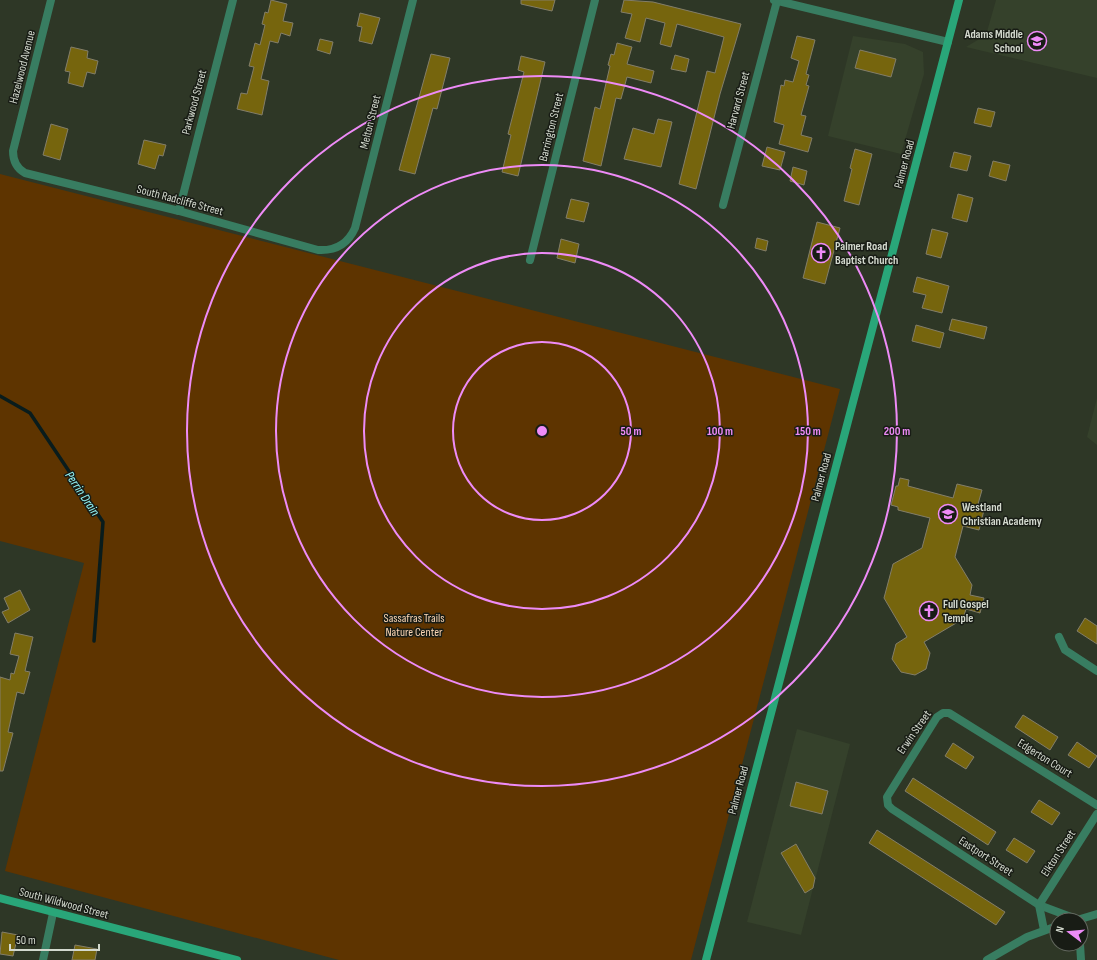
<svg xmlns="http://www.w3.org/2000/svg" width="1097" height="960" viewBox="0 0 1097 960" font-family="'Sofia Sans Condensed',sans-serif">
  <style>
    .built { fill: #35412b }
    .green { fill: #5e3400 }
    .lines { fill: none; stroke-linecap: round; stroke-linejoin: round }
    .stream { stroke: #091c1c; stroke-width: 3.5 }
    .building { fill: #76650d; stroke: #837e69 }
    .street { stroke: #387d61; stroke-width: 8 }
    .secondary { stroke: #29a679; stroke-width: 8 }
    .ring { fill: none; stroke: #ee8bf7; stroke-width: 2 }
    .labels { text-anchor: middle; stroke-width: 3; stroke-linejoin: round; paint-order: stroke }
    .poi-label { font-size: 12px; font-weight: bold; fill: #d3d9ce; stroke: #181c15; text-anchor: start }
    .street-label { font-size: 12px; fill: #d3d9ce; stroke: #181c15 }
    .park-label { font-size: 12px; fill: #fdd7b5; stroke: #181c15 }
    .water-label { font-size: 13px; font-style: italic; fill: #95f7f9; stroke: #181c15 }
    .centre { fill: #ee8bf7; stroke: #181c15; stroke-width: 2 }
    .ring-label { font-size: 12px; text-anchor: middle; font-weight: bold; fill: #ee8bf7; stroke: #181c15; stroke-width: 3; stroke-linejoin: round; paint-order: stroke }
  </style>
  <rect width="100%" height="100%" fill="#2e3726"/>
  <!-- built -->
  <g class="built">
    <path d="M996,0H1097V78L966,47L986,35Z"/>
    <path d="M853,36L905,44L923,52L924,74L901,154L828,136Z"/>
    <path d="M1097,398V445L1087,437Z"/>
    <path d="M797,729L850,744L801,935L747,922Z"/>
  </g>
  <!-- green -->
  <path class="green" d="M0,174L840,389L691,960H339L5,871L84,563L0,541Z"/>
  <g class="lines">
    <!-- stream -->
    <path class="stream" d="M0,396L30,413L103,522L94,641"/>
  </g>
  <!-- building -->
  <g class="building">
    <path d="M271,0L287,4L283,21L293,23L290,36L281,33L278,43L270,41L261,79L269,81L262,115L237,109L241,93L247,94L254,67L249,66L255,43L260,45L265,25L262,24L265,12L268,13Z"/>
    <path d="M521,0H555L552,11L521,4Z"/>
    <path d="M624,0L653,2L741,24L720,94L696,189L679,184L707,71L715,73L724,37L677,24L671,47L660,44L665,23L646,18L640,42L625,38L632,14L621,12Z"/>
    <path d="M360,13L380,18L372,44L359,41L362,27L357,26Z"/>
    <path d="M797,36L815,40L806,74L809,75L806,85L809,86L801,115L806,116L801,135L812,138L808,152L779,144L784,125L774,122L781,85L784,86L785,80L793,82L799,61L791,58Z"/>
    <path d="M320,39L333,42L330,54L317,50Z"/>
    <path d="M617,43L632,47L627,64L654,71L651,83L627,77L621,99L616,98L601,166L583,161L595,107L600,109L610,66L608,65L611,54L614,55Z"/>
    <path d="M71,47L88,51L87,58L98,61L95,74L87,72L83,87L68,83L70,72L65,71Z"/>
    <path d="M860,50L896,59L891,77L855,68Z"/>
    <path d="M431,54L450,58L437,109L433,108L415,174L399,170Z"/>
    <path d="M675,55L689,59L686,72L671,69Z"/>
    <path d="M521,56L545,62L518,176L502,172L511,135L508,134L524,72L518,70Z"/>
    <path d="M978,108L995,112L991,127L974,123Z"/>
    <path d="M658,119L672,122L661,167L624,159L633,128L654,134Z"/>
    <path d="M51,124L68,129L60,160L43,155Z"/>
    <path d="M144,140L166,145L163,156L159,155L155,169L138,164Z"/>
    <path d="M767,147L785,152L780,170L762,166Z"/>
    <path d="M855,149L872,154L859,205L844,201L852,169L850,168Z"/>
    <path d="M954,152L971,156L967,171L950,167Z"/>
    <path d="M993,161L1010,165L1006,181L989,176Z"/>
    <path d="M793,167L807,171L804,185L790,181Z"/>
    <path d="M958,194L973,198L967,222L952,218Z"/>
    <path d="M571,199L589,203L584,222L566,218Z"/>
    <path d="M817,222L840,228L825,284L803,278Z"/>
    <path d="M932,229L948,233L941,258L926,254Z"/>
    <path d="M757,238L768,241L766,251L755,248Z"/>
    <path d="M561,239L579,244L575,263L557,258Z"/>
    <path d="M917,277L949,286L942,313L922,308L926,295L913,292Z"/>
    <path d="M952,319L987,327L984,339L949,330Z"/>
    <path d="M916,325L944,333L940,348L912,341Z"/>
    <path d="M900,478L909,480L908,486L953,498L957,484L982,490L978,504L985,506L979,530L963,526L955,557L972,585L970,595L984,598L980,613L966,609L963,619L924,642L930,653L926,669L915,675L901,672L892,659L896,644L907,637L884,598L893,564L922,548L930,518L898,510V507L891,505L896,486H898Z"/>
    <path d="M20,590L30,610L8,623L2,612L9,609L4,598Z"/>
    <path d="M1085,618L1097,626V644L1077,631Z"/>
    <path d="M15,633L33,637L25,671L30,672L24,694L17,692L8,732L13,733L3,771H0V677L10,680L11,673L14,674L19,656L10,654Z"/>
    <path d="M1023,715L1058,737L1050,750L1015,727Z"/>
    <path d="M1077,742L1097,756L1089,768L1068,755Z"/>
    <path d="M953,743L974,757L966,769L945,756Z"/>
    <path d="M913,778L996,832L988,845L905,791Z"/>
    <path d="M796,782L828,791L822,814L790,806Z"/>
    <path d="M1039,800L1060,813L1052,825L1031,812Z"/>
    <path d="M877,830L1005,912L996,925L869,843Z"/>
    <path d="M1014,838L1035,851L1027,863L1006,850Z"/>
    <path d="M796,844L815,878L813,888L805,893L781,853Z"/>
    <path d="M2,932L18,935L13,956L0,954Z"/>
    <path d="M75,945L97,949L95,960H72Z"/>
  </g>
  <g class="lines">
    <!-- street -->
    <g class="street">
      <path d="M51,0L13,151C13,161 16,168 25,173L179,211L318,250C335,251 348,244 355,228L413,0"/>
      <path d="M774,0L948,42"/>
      <path d="M723,205L777,1"/>
      <path d="M179,211L233,0"/>
      <path d="M530,260L595,0"/>
      <path d="M1059,637L1065,650L1097,671"/>
      <path d="M1077,920L1097,914"/>
      <path d="M1079,920L1039,905L892,809L888,805L887,797L937,717L943,713H949L1097,805"/>
      <path d="M1044,930L1039,905L1097,814"/>
      <path d="M1080,944L1081,960"/>
      <path d="M43,960L53,913"/>
      <path d="M987,960L1027,937L1057,926"/>
    </g>
    <!-- secondary -->
    <g class="secondary">
      <path d="M0,898L237,960"/>
      <path d="M706,960L959,0"/>
    </g>
  </g>
  <!-- distance rings -->
  <g class="ring">
    <circle cx="542" cy="431" r="89"/>
    <circle cx="542" cy="431" r="178"/>
    <circle cx="542" cy="431" r="266"/>
    <circle cx="542" cy="431" r="355"/>
  </g>
  <!-- icons -->
  <defs>
    <g id="school-ring" transform="scale(1)"><circle r="9.5" fill="#181c15" stroke="#ee8bf7" stroke-width="1.5"/><path d="M0-5L7-2L0 1L-7-2ZM-4 1L0 2.5L4 1V4Q0 6-4 4Z" fill="#ee8bf7"/></g>
    <g id="church-ring" transform="scale(1)"><circle r="9.5" fill="#181c15" stroke="#ee8bf7" stroke-width="1.5"/><path d="M-1.2-6h2.4v3.5h3.3v2.4h-3.3V6h-2.4V-.1h-3.3v-2.4h3.3Z" fill="#ee8bf7"/></g>
  </defs>
  <g fill-rule="evenodd">
    <use href="#school-ring" x="1037" y="41"/>
    <use href="#church-ring" x="821" y="253"/>
    <use href="#school-ring" x="948" y="514"/>
    <use href="#church-ring" x="929" y="611"/>
  </g>
  <g class="labels">
    <!-- poi labels -->
    <g class="poi-label">
      <text x="1023" y="38" text-anchor="end">Adams Middle<tspan x="1023" dy="14">School</tspan></text>
      <text x="835" y="250">Palmer Road<tspan x="835" dy="14">Baptist Church</tspan></text>
      <text x="962" y="511">Westland<tspan x="962" dy="14">Christian Academy</tspan></text>
      <text x="943" y="608">Full Gospel<tspan x="943" dy="14">Temple</tspan></text>
    </g>
    <!-- street labels -->
    <g class="street-label">
      <text transform="translate(22 67) rotate(-76)" y="4">Hazelwood Avenue</text>
      <text transform="translate(738 100) rotate(-75)" y="4">Harvard Street</text>
      <text transform="translate(194 102) rotate(-75)" y="4">Parkwood Street</text>
      <text transform="translate(370 122) rotate(-76)" y="4">Melton Street</text>
      <text transform="translate(551 127) rotate(-76)" y="4">Barrington Street</text>
      <text transform="translate(904 164) rotate(-75)" y="4">Palmer Road</text>
      <text transform="translate(180 200) rotate(15)" y="4">South Radcliffe Street</text>
      <text transform="translate(821 477) rotate(-75)" y="4">Palmer Road</text>
      <text transform="translate(914 732) rotate(-55)" y="4">Erwin Street</text>
      <text transform="translate(1045 758) rotate(32)" y="4">Edgerton Court</text>
      <text transform="translate(738 790) rotate(-75)" y="4">Palmer Road</text>
      <text transform="translate(1058 853) rotate(-57)" y="4">Elkton Street</text>
      <text transform="translate(986 856) rotate(33)" y="4">Eastport Street</text>
      <text transform="translate(64 903) rotate(15)" y="4">South Wildwood Street</text>
    </g>
    <!-- park labels -->
    <g class="park-label">
      <text x="414" y="622">Sassafras Trails<tspan x="414" dy="14">Nature Center</tspan></text>
    </g>
    <!-- water labels -->
    <g class="water-label">
      <text transform="translate(83 493) rotate(56)" y="5">Perrin Drain</text>
    </g>
  </g>
  <circle cx="542" cy="431" r="6" class="centre"/>
  <g class="ring-label">
    <text x="631" y="435">50 m</text>
    <text x="720" y="435">100 m</text>
    <text x="808" y="435">150 m</text>
    <text x="897" y="435">200 m</text>
  </g>
  <!-- north arrow -->
  <g transform="translate(1069 932) rotate(286)"><circle r="19" fill="#181c15" stroke="#63685f"/>
  <path d="M0-3L7 15L0 10L-7 15Z" fill="#ee8bf7"/>
  <text y="-6" font-size="11" font-weight="bold" text-anchor="middle" fill="#d3d9ce">N</text>
  </g>
  <!-- scale -->
  <path d="M10 944v6h89v-6" fill="none" stroke="#d3d9ce" stroke-width="2"/>
  <text x="16" y="944" font-size="12" fill="#d3d9ce" stroke="#181c15" stroke-width="3" paint-order="stroke">50 m</text>
</svg>
